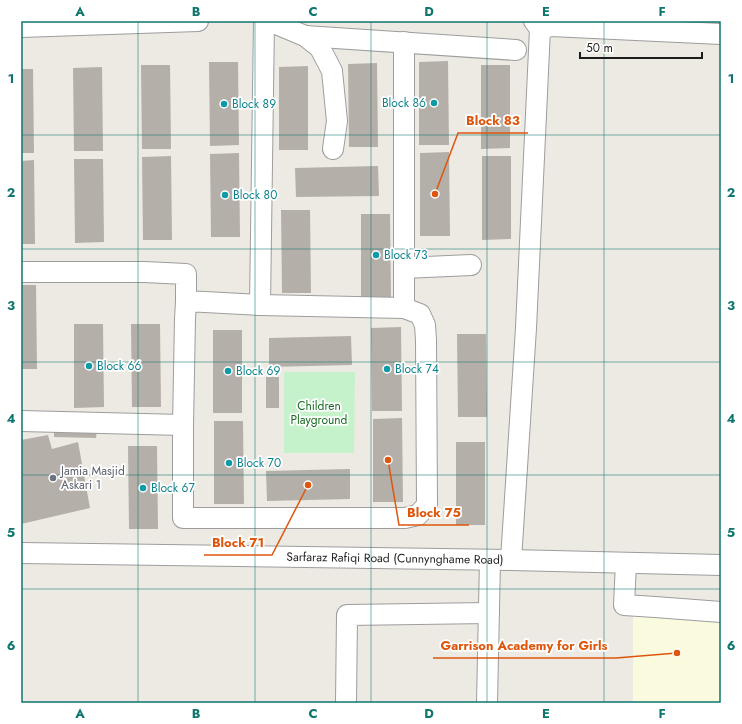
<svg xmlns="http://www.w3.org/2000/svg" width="742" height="724" viewBox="0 0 742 724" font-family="Jost,sans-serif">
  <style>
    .education { fill: #f9fade }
    .park { fill: #c5f2ca }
    .building { fill: #b5afa9 }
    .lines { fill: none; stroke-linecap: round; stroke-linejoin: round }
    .minor-casing { stroke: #9d9d9d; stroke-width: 22 }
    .minor { stroke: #fff; stroke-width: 20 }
    .grid { fill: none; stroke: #0f766e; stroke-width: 1; stroke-opacity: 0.55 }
    .culture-dot { fill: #0f9aa8; stroke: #fff; stroke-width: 1.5 }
    .worship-dot { fill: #6b7280; stroke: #fff; stroke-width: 1.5 }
    .labels { text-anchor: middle; stroke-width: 3.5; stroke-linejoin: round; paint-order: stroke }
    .culture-label { font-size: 12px; fill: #0d838f; stroke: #fff; text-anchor: start }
    .park-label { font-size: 12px; fill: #186c23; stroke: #fff }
    .worship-label { font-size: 12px; fill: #5b616d; stroke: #fff; text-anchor: start }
    .street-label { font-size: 12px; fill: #1c1c1c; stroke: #fff }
    .leader { fill: none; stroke: #de560d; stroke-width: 1.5 }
    .callout-dot { fill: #de560d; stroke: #fff; stroke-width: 1.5 }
    .callout-label { font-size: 13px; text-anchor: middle; font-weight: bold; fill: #de560d; stroke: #fff; stroke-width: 3.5; stroke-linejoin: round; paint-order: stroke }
    .neatline { fill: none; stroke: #0f766e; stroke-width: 1.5 }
    .grid-label { font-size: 13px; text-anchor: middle; font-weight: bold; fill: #0f766e }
  </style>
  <rect width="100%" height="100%" fill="#eceae3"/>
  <!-- education -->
  <path class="education" d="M633,601L721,604V703H633Z"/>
  <!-- park -->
  <path class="park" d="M284,372H355L354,453H284Z"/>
  <!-- building -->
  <g class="building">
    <path d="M448,61L449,145H419V62Z"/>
    <path d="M209,62H238L239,145L210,146Z"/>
    <path d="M377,63L378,147H349L348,64Z"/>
    <path d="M141,65H170L171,149H142Z"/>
    <path d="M481,65H510V148L481,149Z"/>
    <path d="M308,66V150H279V67Z"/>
    <path d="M102,67L103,151H74L73,68Z"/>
    <path d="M21,69H33L34,153H21Z"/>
    <path d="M449,152L450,236H420V153Z"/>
    <path d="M239,153L240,237H211L210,154Z"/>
    <path d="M171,156L172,240H143L142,157Z"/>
    <path d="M482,156H511V239L482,240Z"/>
    <path d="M74,159H103L104,242L75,243Z"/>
    <path d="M34,160L35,244H21V161Z"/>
    <path d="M378,166L379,196L296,197L295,168Z"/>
    <path d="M281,210H310L311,293H282Z"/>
    <path d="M361,214H390L391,297H361Z"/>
    <path d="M21,285H36L37,369H21Z"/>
    <path d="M74,324H103L104,407L74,408Z"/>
    <path d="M131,324H160L161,407H132Z"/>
    <path d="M401,327L402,411H372L371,328Z"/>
    <rect x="213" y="330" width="29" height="83"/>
    <path d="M457,334H486L487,417H458Z"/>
    <path d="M351,336L352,365L269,367V338Z"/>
    <rect x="266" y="377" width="13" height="31"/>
    <path d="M402,418L403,502H373V419Z"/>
    <path d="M214,421H243L244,504H214Z"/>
    <path d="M54,427L97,428L96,438L54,437Z"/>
    <path d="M48,435L52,449L78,442L90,508L21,524V440Z"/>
    <rect x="456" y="442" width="29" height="83"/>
    <path d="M128,446H157L158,529H129Z"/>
    <path d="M350,469V499L267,501L266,471Z"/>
  </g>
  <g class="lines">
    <!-- minor casing -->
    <g class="minor-casing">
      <g id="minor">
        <path d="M269,21L305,36L320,48L332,71L337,121L333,149"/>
        <path d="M21,27L198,21"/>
        <path d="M540,29L551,26L721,34"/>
        <path d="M305,36L516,50"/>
        <path d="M404,268L471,265"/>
        <path d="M21,272H144L186,274V301L185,319L183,425V518H405L418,515L427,505L426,340L425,325L420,314L404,308L260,305L186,301"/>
        <path d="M260,305L264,21"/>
        <path d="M404,308V42"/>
        <path d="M21,421L183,425"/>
        <path id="s1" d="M21,553L511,560L721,565"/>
        <path d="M511,560L526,328L540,29L534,21"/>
        <path d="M626,563L624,605L655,607L721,612"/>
        <path d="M346,703L347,615L489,613"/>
        <path d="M487,703L490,560"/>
      </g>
    </g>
    <!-- minor -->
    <use href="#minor" class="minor"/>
  </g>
  <!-- grid -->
  <path class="grid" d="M138,21V703M255,21V703M371,21V703M487,21V703M604,21V703M21,135H721M21,249H721M21,362H721M21,475H721M21,589H721"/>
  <!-- markers -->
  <g class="culture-dot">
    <circle cx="434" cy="103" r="4"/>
    <circle cx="224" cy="104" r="4"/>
    <circle cx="225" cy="195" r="4"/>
    <circle cx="376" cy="255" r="4"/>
    <circle cx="89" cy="366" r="4"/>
    <circle cx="387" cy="369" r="4"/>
    <circle cx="228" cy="371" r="4"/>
    <circle cx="229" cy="463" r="4"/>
    <circle cx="143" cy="488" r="4"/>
  </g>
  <circle class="worship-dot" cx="53" cy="478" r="4"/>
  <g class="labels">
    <!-- culture labels -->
    <g class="culture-label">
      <text x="426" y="107" text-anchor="end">Block 86</text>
      <text x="232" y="108">Block 89</text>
      <text x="233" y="199">Block 80</text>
      <text x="384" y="259">Block 73</text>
      <text x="97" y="370">Block 66</text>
      <text x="395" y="373">Block 74</text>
      <text x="236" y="375">Block 69</text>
      <text x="237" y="467">Block 70</text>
      <text x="151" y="492">Block 67</text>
    </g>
    <!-- park labels -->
    <g class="park-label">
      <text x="319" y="410">Children<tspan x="319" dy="14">Playground</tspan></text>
    </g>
    <!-- worship labels -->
    <g class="worship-label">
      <text x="61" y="475">Jamia Masjid<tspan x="61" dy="14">Askari 1</tspan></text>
    </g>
    <!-- street labels -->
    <g class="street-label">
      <text dy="4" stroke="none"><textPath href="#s1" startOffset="374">Sarfaraz Rafiqi Road (Cunnynghame Road)</textPath></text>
    </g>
  </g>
  <!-- callouts -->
  <path class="leader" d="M435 194L458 133H528M388 460L399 525H469M308 485L272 555H204M677 653L616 658H433"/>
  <g class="callout-dot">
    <circle cx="435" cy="194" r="4"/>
    <circle cx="388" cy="460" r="4"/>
    <circle cx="308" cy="485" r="4"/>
    <circle cx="677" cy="653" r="4"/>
  </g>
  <g class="callout-label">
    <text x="493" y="125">Block 83</text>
    <text x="434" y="517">Block 75</text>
    <text x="238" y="547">Block 71</text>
    <text x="524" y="650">Garrison Academy for Girls</text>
  </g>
  <!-- border -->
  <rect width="742" height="724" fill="none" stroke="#ffffff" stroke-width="44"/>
  <!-- scale -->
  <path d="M580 52v6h122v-6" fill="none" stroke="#1c1c1c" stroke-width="2"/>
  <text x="586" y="52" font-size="12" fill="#1c1c1c" stroke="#ffffff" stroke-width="3" paint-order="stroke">50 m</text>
  <rect x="22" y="22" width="698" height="680" class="neatline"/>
  <g class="grid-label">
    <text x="80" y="16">A</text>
    <text x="196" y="16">B</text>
    <text x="313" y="16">C</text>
    <text x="429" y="16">D</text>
    <text x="546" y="16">E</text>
    <text x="662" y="16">F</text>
    <text x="11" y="83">1</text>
    <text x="731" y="83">1</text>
    <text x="11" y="197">2</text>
    <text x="731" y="197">2</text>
    <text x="11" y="310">3</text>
    <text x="731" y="310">3</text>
    <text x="11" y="423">4</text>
    <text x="731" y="423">4</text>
    <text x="11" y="537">5</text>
    <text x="731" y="537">5</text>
    <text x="11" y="650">6</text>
    <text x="731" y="650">6</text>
    <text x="80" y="718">A</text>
    <text x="196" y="718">B</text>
    <text x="313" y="718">C</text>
    <text x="429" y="718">D</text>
    <text x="546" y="718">E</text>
    <text x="662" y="718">F</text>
  </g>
</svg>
